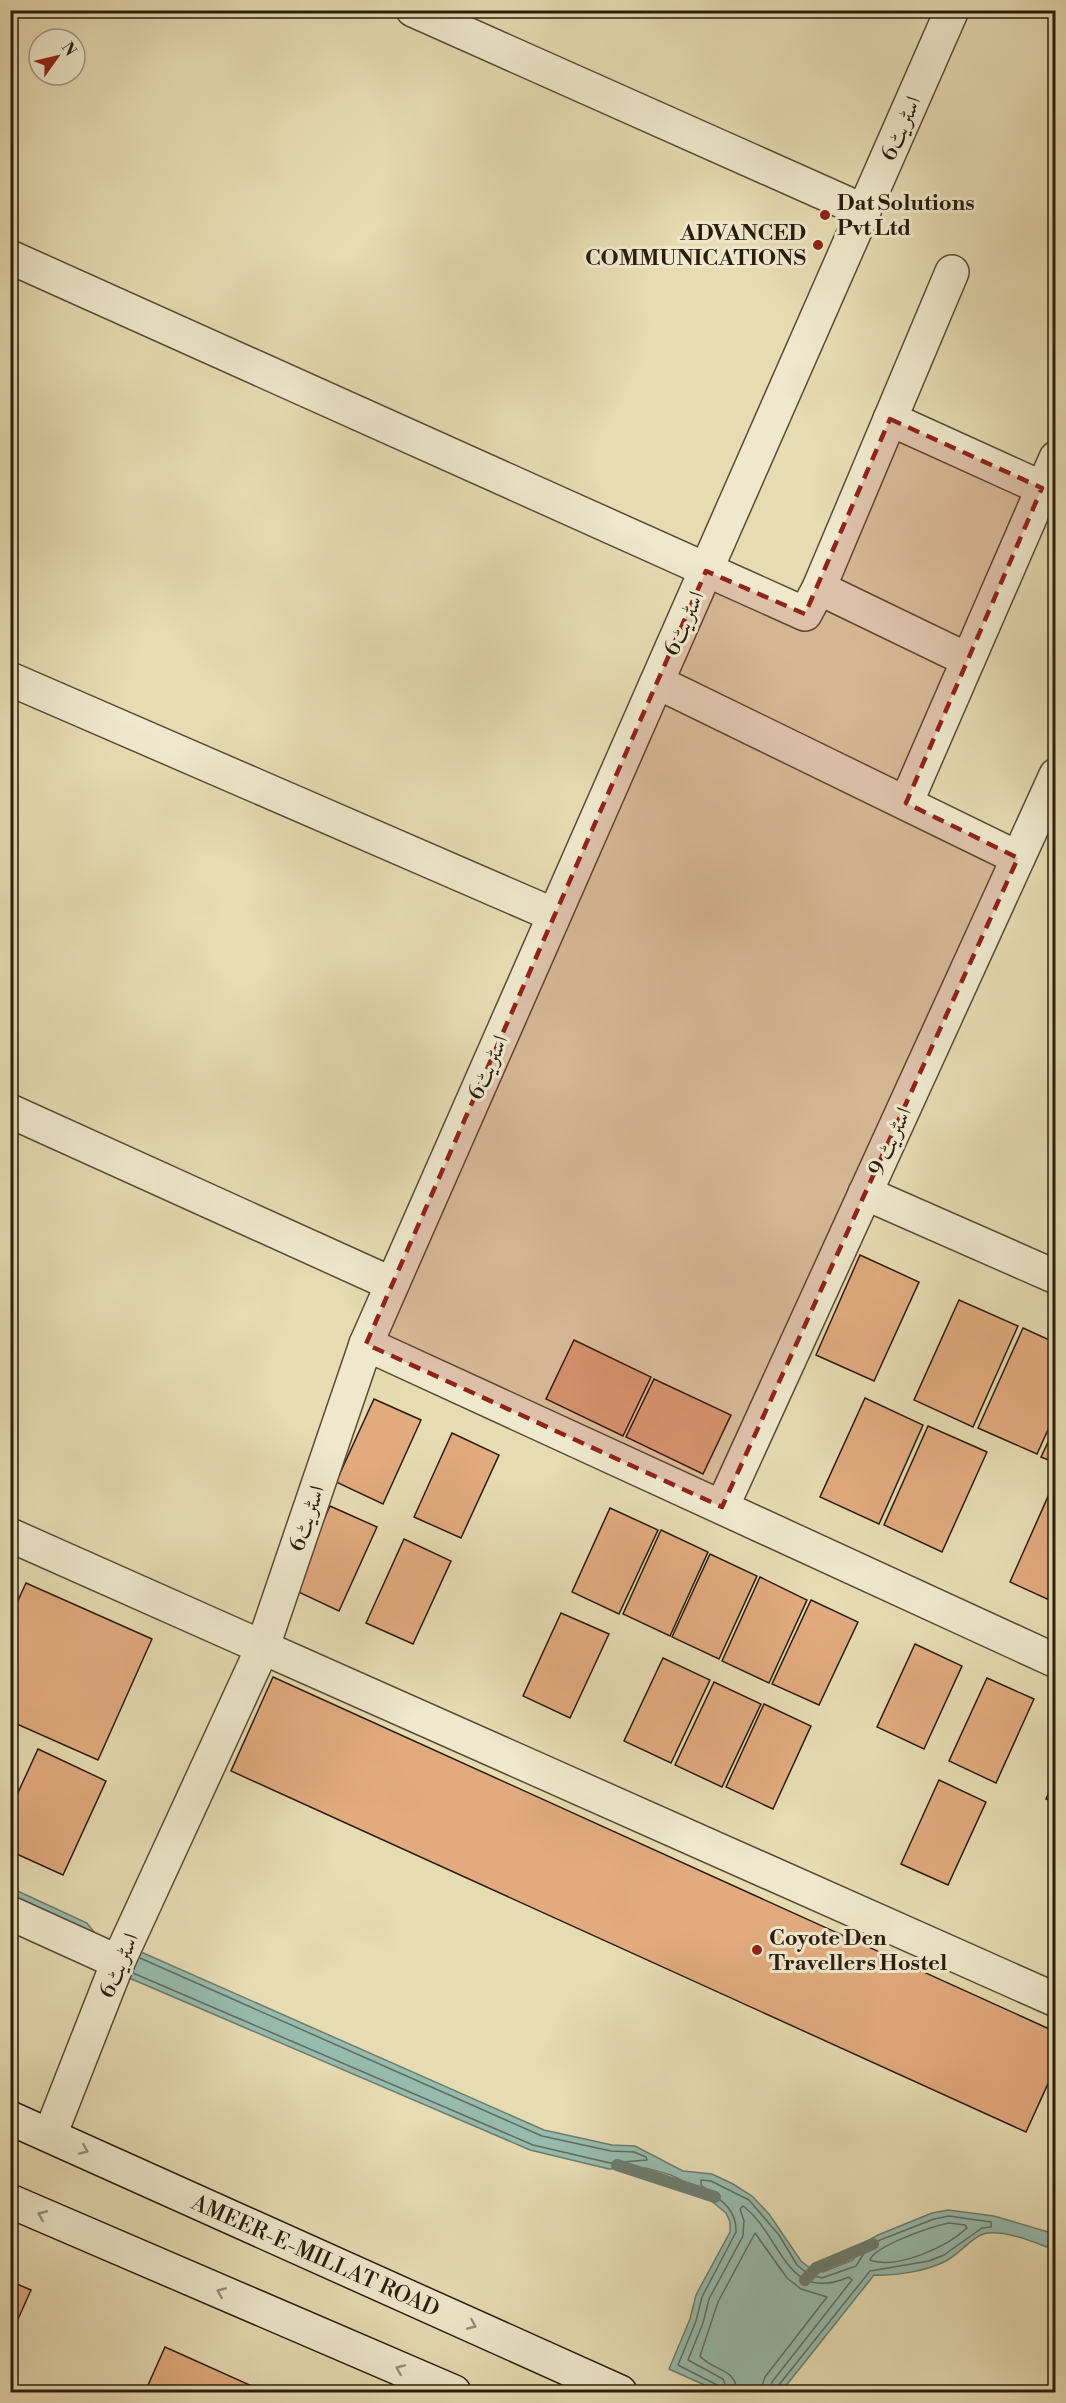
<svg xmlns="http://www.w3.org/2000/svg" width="1066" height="2403" viewBox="0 0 1066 2403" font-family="'Libre Bodoni',Amiri,serif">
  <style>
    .water { fill: #97bbae; stroke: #6b7c6e; stroke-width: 1.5 }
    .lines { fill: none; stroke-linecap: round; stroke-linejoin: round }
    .shore { stroke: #606c5e; stroke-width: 1.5 }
    .stream { stroke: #6b7c6e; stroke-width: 12 }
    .building { fill: #e1aa7f; stroke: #2a1d0e; stroke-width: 1.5 }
    .minor-casing { stroke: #594c37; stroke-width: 36 }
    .secondary-casing { stroke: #2a1d0e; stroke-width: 36 }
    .minor { stroke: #efe8cd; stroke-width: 33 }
    .secondary { stroke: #efe8cd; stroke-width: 33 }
    .oneway { stroke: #968d77 }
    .marked { fill: #8f2418; fill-opacity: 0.2; stroke: #8f2418; stroke-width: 4.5; stroke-dasharray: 12 8; stroke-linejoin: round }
    .poi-dot { fill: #8f2418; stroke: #efe8cd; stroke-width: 2 }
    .labels { text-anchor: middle; stroke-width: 6; stroke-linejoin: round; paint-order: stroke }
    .street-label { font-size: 22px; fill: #2a1d0e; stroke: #efe8cd }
    .poi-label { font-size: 22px; font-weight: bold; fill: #2a1d0e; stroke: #efe8cd; text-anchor: start }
  </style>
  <rect width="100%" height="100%" fill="#e7dbb2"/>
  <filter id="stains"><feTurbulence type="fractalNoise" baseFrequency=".00333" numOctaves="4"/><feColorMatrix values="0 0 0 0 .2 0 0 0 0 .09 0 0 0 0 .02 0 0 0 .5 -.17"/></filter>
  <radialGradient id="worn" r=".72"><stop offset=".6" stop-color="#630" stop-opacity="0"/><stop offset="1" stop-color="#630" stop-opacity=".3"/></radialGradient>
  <!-- water -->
  <g class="water">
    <path d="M11,1888L87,1923L118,1962L11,1913Z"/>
    <path d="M132,1948L544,2130L612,2145L635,2146L683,2171L712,2174L733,2184L752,2196L769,2214L801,2261L811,2269L823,2272L853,2260L864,2243L878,2235L932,2213L948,2210L994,2216L1055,2234V2250C1035,2243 1010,2231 988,2233C974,2234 960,2254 946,2261C926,2271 897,2276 874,2275L781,2392H720L669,2369L690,2319L696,2295L730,2232V2222L726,2213L693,2186L671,2175L646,2168L609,2169L530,2150L120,1974Z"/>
  </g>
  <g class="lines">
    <!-- shore -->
    <g class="shore">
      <path d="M133,1973L533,2145L610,2163L647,2160L646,2157L634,2152L611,2151L542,2136L140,1958"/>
      <path d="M949,2223L965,2225L967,2228C947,2247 896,2270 870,2260C874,2246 933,2226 949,2223Z"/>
      <path d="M720,2392L717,2385L678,2365L696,2321L702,2297L736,2232C737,2208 718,2198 701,2185V2180L711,2181L749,2200L779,2235L797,2265L808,2274L822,2278L856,2266L868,2247L880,2240L934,2219L949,2216L991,2222V2227L982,2228L944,2255L929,2261L870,2271L778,2386L777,2392"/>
      <path d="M728,2392L723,2379L688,2360L703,2323L709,2299L743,2236L744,2221L740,2209L743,2206C782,2235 785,2305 849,2277L852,2280L772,2382L769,2392"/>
      <path d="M737,2392C736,2367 712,2371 700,2356L718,2302L755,2233L787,2278L801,2289L827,2297L765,2377L760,2392"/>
    </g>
    <!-- stream -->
    <g class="stream">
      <path d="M617,2165L715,2197"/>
      <path d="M805,2280L816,2268L873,2244"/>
    </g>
  </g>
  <!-- building -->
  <g class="building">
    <path d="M860,1255L919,1282L874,1381L816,1355Z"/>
    <path d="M959,1300L1018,1326L973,1427L914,1400Z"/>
    <path d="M1023,1328L1056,1343V1412L1037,1454L978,1428Z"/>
    <path d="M574,1340L651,1377L623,1436L546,1399Z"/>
    <path d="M654,1379L731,1415L703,1474L626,1437Z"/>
    <path d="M865,1398L923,1425L879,1524L820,1497Z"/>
    <path d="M374,1399L421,1420L383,1504L336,1482Z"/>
    <path d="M1056,1425V1463L1041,1457Z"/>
    <path d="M928,1426L987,1452L942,1552L884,1525Z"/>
    <path d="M452,1433L499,1455L461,1538L414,1517Z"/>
    <path d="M1054,1483H1056V1603L1010,1582Z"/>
    <path d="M330,1506L377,1527L339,1611L292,1589Z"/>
    <path d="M610,1508L658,1530L619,1614L572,1592Z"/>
    <path d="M661,1530L708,1552L670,1636L623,1614Z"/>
    <path d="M404,1539L451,1561L413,1644L366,1623Z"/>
    <path d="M710,1554L757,1576L719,1659L672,1637Z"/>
    <path d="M760,1577L807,1600L769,1683L722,1661Z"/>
    <path d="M26,1583L152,1639L98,1760L10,1721V1618Z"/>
    <path d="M811,1600L858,1622L819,1705L772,1684Z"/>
    <path d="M561,1613L609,1634L570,1718L523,1696Z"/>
    <path d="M915,1644L962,1666L924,1749L877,1727Z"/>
    <path d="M663,1658L710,1680L671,1763L624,1741Z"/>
    <path d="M273,1677L1056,2032V2066L1026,2132L231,1771Z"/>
    <path d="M987,1678L1034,1699L996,1783L949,1761Z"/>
    <path d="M714,1682L761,1704L722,1787L675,1765Z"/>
    <path d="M764,1704L811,1726L773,1809L726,1787Z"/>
    <path d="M38,1749L106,1781L63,1875L10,1851V1810Z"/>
    <path d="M1056,1778V1804L1046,1799Z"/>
    <path d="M939,1780L986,1802L948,1885L901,1864Z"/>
    <path d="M10,2281L31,2290L10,2337Z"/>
    <path d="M165,2347L252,2386L249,2392H145Z"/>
  </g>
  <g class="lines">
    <!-- minor casing -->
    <g class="minor-casing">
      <g id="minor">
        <path d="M413,10L864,211"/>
        <path d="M10,257L805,614L819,588L952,272"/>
        <path d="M890,419L1042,488"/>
        <path d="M819,588L968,660"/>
        <path d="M10,679L554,915"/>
        <path d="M657,682L1018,858"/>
        <path d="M906,803L1056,458"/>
        <path d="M10,1111L392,1284"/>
        <path d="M865,1193L1056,1277"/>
        <path d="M366,1344L1056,1661"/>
        <path d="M722,1507L1056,775"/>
        <path d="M10,1535L1056,2000"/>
        <path d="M10,1913L118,1962"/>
        <path d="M50,2135L118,1962L262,1649L366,1344L952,10"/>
      </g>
    </g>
    <!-- secondary casing -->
    <g class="secondary-casing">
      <g id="secondary">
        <path d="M10,2118L620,2392"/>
        <path d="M10,2201L454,2392"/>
      </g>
    </g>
    <!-- minor -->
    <use href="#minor" class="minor"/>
    <!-- secondary -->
    <use href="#secondary" class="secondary"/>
  </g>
  <!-- one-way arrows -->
  <defs><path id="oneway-chevron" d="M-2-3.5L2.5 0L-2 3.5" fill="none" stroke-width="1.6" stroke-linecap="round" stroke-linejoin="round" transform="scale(1.5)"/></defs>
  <g class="oneway">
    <use href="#oneway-chevron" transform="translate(84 2150) rotate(24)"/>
    <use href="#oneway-chevron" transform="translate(42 2215) rotate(-157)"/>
    <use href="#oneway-chevron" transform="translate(221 2292) rotate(-157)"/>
    <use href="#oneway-chevron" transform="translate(472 2325) rotate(24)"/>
    <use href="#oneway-chevron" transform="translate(400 2369) rotate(-157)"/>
  </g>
  <!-- marked area -->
  <path class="marked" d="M890,419L1042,488L906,803L1018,858L722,1507L366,1344L706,571L805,614Z"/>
  <!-- markers -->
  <g class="poi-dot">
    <circle cx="825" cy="215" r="6"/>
    <circle cx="818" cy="245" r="6"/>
    <circle cx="757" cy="1950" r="6"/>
  </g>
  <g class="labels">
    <!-- street labels -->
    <g class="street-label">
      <text transform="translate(900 128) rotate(-66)" y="8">اسٹریٹ6</text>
      <text transform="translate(683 623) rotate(-66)" y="8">اسٹریٹ6</text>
      <text transform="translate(487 1067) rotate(-66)" y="8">اسٹریٹ6</text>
      <text transform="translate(889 1141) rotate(-65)" y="8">اسٹریٹ 9</text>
      <text transform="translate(306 1518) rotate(-71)" y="8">اسٹریٹ6</text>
      <text transform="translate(118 1965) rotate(-67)" y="8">اسٹریٹ6</text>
      <text transform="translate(316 2255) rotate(24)" y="8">AMEER-E-MILLAT ROAD</text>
    </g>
    <!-- poi labels -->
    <g class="poi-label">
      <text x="837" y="210">Dat Solutions<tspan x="837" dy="25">Pvt Ltd</tspan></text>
      <text x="806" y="240" text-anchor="end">ADVANCED<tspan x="806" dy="25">COMMUNICATIONS</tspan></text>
      <text x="769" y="1945">Coyote Den<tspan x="769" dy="25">Travellers Hostel</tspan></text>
    </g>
  </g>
  <!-- margin -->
  <rect width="1066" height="2403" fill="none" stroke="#e7dbb2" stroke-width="36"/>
  <rect x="12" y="12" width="1042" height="2379" fill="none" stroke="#2a1d0e" stroke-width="3"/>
  <rect x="18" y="18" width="1030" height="2367" fill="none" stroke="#2a1d0e" stroke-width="1.5"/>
  <!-- north arrow -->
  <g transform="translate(57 57) rotate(56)"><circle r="28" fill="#efe8cd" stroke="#a09781" stroke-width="1.5"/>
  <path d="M0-4.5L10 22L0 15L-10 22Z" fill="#8f2418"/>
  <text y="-9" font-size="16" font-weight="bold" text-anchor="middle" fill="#2a1d0e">N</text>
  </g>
  <rect width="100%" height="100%" filter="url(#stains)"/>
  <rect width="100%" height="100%" fill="url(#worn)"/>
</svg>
